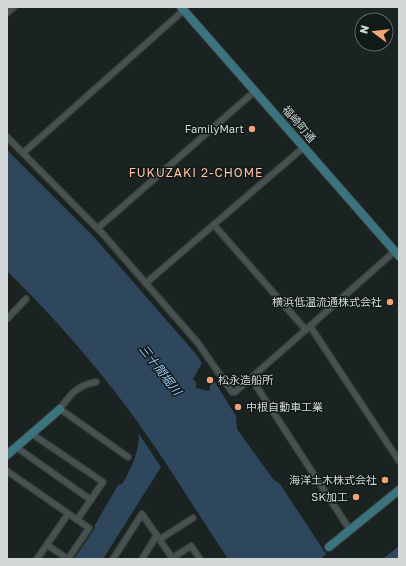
<svg xmlns="http://www.w3.org/2000/svg" width="406" height="566" viewBox="0 0 406 566" font-family="'Golos Text','Noto Sans JP',sans-serif">
  <style>
    .water { fill: #2f475c }
    .lines { fill: none; stroke-linecap: round; stroke-linejoin: round }
    .street-casing { stroke: #363d3c; stroke-width: 8 }
    .secondary-casing { stroke: #363d3c; stroke-width: 10 }
    .street { stroke: #475150; stroke-width: 5.5 }
    .secondary { stroke: #3c747e; stroke-width: 8 }
    .poi-dot { fill: #efa377; stroke: #111a19; stroke-width: 1.5 }
    .labels { text-anchor: middle; stroke-width: 3; stroke-linejoin: round; paint-order: stroke }
    .street-label { font-size: 11px; fill: #d1d6d6; stroke: #111a19 }
    .poi-label { font-size: 11px; fill: #d1d6d6; stroke: #111a19; text-anchor: end }
    .neighbourhood-label { font-size: 12px; letter-spacing: 1px; fill: #fec4a3; stroke: #111a19 }
    .water-label { font-size: 12px; font-style: italic; fill: #99c9f2; stroke: #111a19 }
  </style>
  <rect width="100%" height="100%" fill="#1a2322"/>
  <!-- water -->
  <g class="water">
    <path d="M7,150L94,237L195,353L202,363L193,379L196,382V388L209,391L211,383L214,381L236,416L237,429L273,479L280,484L326,554L321,559H228C190,502 155,442 112,388C80,347 44,307 7,271Z"/>
    <path d="M139,434L161,467L103,559H74L95,528V525L118,485L122,484C131,470 139,452 139,434Z"/>
    <path d="M399,546V559H383Z"/>
  </g>
  <g class="lines">
    <!-- street casing -->
    <g class="street-casing">
      <g id="street">
        <path d="M7,13L14,7"/>
        <path d="M7,137L102,233L198,343L232,392H235L251,378L395,251"/>
        <path d="M23,153L184,10"/>
        <path d="M214,225L306,330"/>
        <path d="M98,228L255,91"/>
        <path d="M146,283L304,147"/>
        <path d="M7,319L26,299"/>
        <path d="M310,326L399,461"/>
        <path d="M251,378L350,530"/>
        <path d="M96,382C78,385 70,394 60,409L128,457"/>
        <path d="M32,434L103,482L77,520"/>
        <path d="M16,447L91,500"/>
        <path d="M7,471L89,528L68,559"/>
        <path d="M160,539L193,518"/>
        <path d="M47,545L68,559"/>
        <path d="M37,559L68,514"/>
        <path d="M113,559L142,514L173,559"/>
        <path d="M142,559L157,535"/>
        <path d="M171,559L191,546L200,559"/>
      </g>
    </g>
    <!-- secondary casing -->
    <g class="secondary-casing">
      <g id="secondary">
        <path d="M181,7L399,256"/>
        <path d="M7,455L60,409"/>
        <path d="M329,547L399,490"/>
      </g>
    </g>
    <!-- street -->
    <use href="#street" class="street"/>
    <!-- secondary -->
    <use href="#secondary" class="secondary"/>
  </g>
  <!-- markers -->
  <g class="poi-dot">
    <circle cx="252" cy="129" r="4"/>
    <circle cx="390" cy="302" r="4"/>
    <circle cx="210" cy="380" r="4"/>
    <circle cx="238" cy="407" r="4"/>
    <circle cx="385" cy="480" r="4"/>
    <circle cx="356" cy="497" r="4"/>
  </g>
  <g class="labels">
    <!-- street labels -->
    <g class="street-label">
      <text transform="translate(299 124) rotate(49)" y="4">福崎町通</text>
    </g>
    <!-- poi labels -->
    <g class="poi-label">
      <text x="244" y="133">FamilyMart</text>
      <text x="382" y="306">横浜低温流通株式会社</text>
      <text x="218" y="384" text-anchor="start">松永造船所</text>
      <text x="246" y="411" text-anchor="start">中根自動車工業</text>
      <text x="377" y="484">海洋土木株式会社</text>
      <text x="348" y="501">SK加工</text>
    </g>
    <!-- neighbourhood labels -->
    <g class="neighbourhood-label">
      <text x="196" y="177">FUKUZAKI 2-CHOME</text>
    </g>
    <!-- water labels -->
    <g class="water-label">
      <text transform="translate(160 370) rotate(52)" y="4">三十間堀川</text>
    </g>
  </g>
  <!-- border -->
  <rect width="406" height="566" fill="none" stroke="#d1d6d6" stroke-width="16"/>
  <!-- north arrow -->
  <g transform="translate(374 32) rotate(285)"><circle r="19" fill="#111a19" stroke="#5e6565"/>
  <path d="M0-3L7 15L0 10L-7 15Z" fill="#efa377"/>
  <text y="-6" font-size="11" font-weight="bold" text-anchor="middle" fill="#d1d6d6">N</text>
  </g>
</svg>
